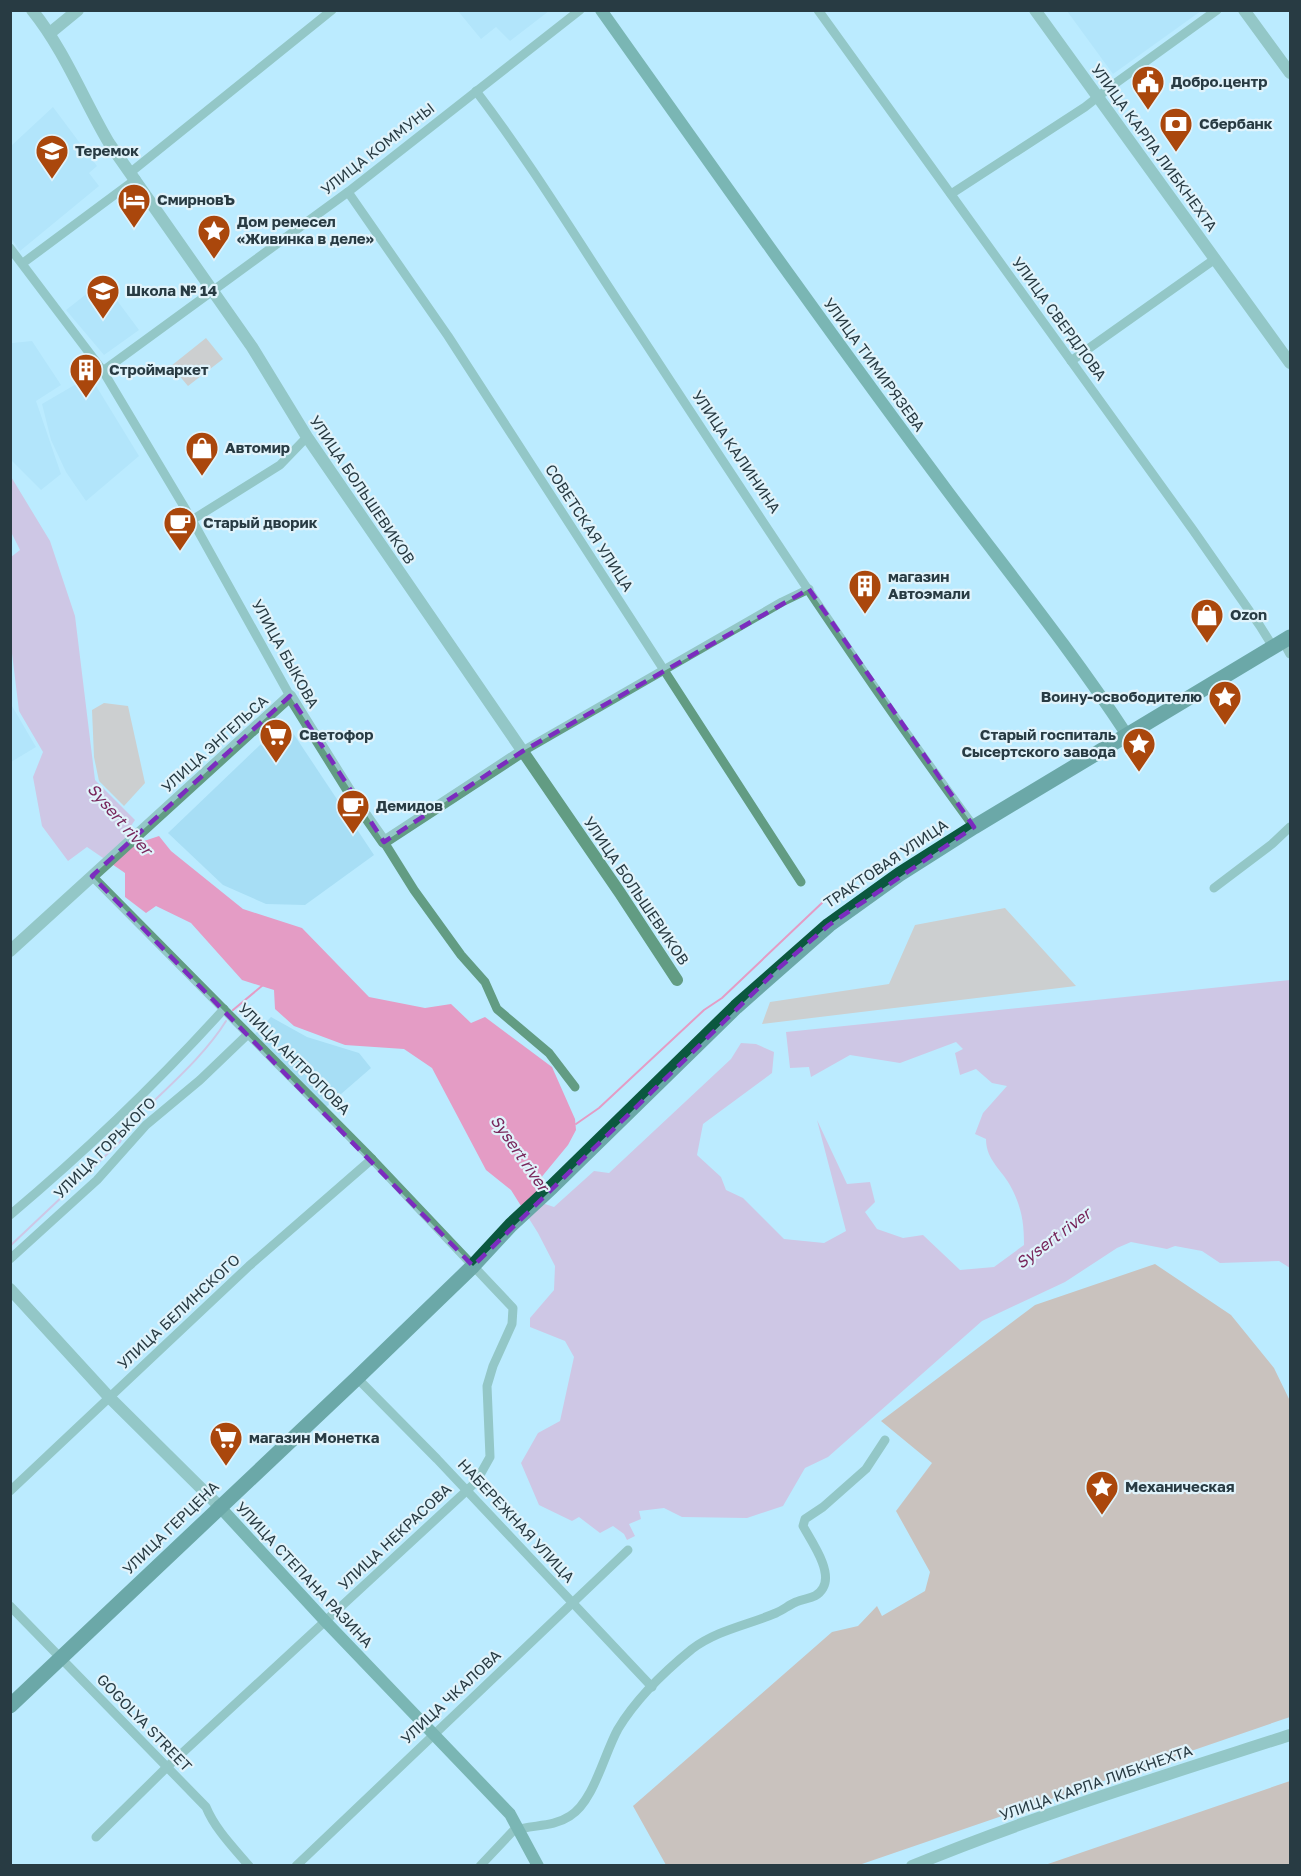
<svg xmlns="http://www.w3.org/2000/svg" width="1301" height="1876" viewBox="0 0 1301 1876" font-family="'Golos Text',sans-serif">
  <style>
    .built { fill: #a7def5 }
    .green { fill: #e0ad97 }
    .forest { fill: #da9070 }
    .water { fill: #e49cc5 }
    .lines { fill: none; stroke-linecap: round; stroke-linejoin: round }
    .stream { stroke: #e49cc5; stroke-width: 2 }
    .minor { stroke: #629c83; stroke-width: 9 }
    .tertiary { stroke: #629c83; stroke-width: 12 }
    .secondary { stroke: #2b7659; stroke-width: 12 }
    .primary { stroke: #0b583f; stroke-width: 15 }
    .marked { fill: none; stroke: #7b2cbf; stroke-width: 4.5; stroke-dasharray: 12 8; stroke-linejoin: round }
    .labels { text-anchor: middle; stroke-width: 4.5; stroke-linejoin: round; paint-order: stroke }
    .poi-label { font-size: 15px; font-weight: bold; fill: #283b43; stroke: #e0f3fb; text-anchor: start }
    .street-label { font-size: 15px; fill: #283b43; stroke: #e0f3fb }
    .water-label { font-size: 16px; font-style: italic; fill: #78265b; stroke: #e0f3fb }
  </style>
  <rect width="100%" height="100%" fill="#bbebff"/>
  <!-- built -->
  <g class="built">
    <path d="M458,11H549L510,41L496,27L481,39Z"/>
    <path d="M1067,11H1201L1113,74Z"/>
    <path d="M53,107L97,166L89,173L99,186L20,251L11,238V146Z"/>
    <path d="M89,292L99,305L113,295L139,330L104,355L66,310Z"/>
    <path d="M10,341L12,343L32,341L61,385L36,401L61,474L41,490L11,460Z"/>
    <path d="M90,376L139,456L86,501L66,472L51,440L42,404Z"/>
    <path d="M10,694L12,706L36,747L11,762Z"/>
    <path d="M285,721L374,855L305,905L266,904L223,885L168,833Z"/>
    <path d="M271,1017L307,1037L359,1053L371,1068L326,1107L255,1034Z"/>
  </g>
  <!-- green -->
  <g class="green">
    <path d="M206,338L223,359L188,386L171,366Z"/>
    <path d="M104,703L128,706L145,783L124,806L99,781L94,757L92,710Z"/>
    <path d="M1005,908L1076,986L762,1024L770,1002L889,984L915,925Z"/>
  </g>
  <!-- forest -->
  <g class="forest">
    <path d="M1155,1264L1231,1315L1274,1368L1290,1401V1717L859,1865H666L633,1806L832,1632L858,1626L877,1606L882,1616L925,1591L930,1572L896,1511L932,1463L881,1421L1035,1305Z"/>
    <path d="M1290,1781V1865H1045Z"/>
  </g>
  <!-- water -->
  <path class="water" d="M10,475L50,541L75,616L95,780L135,820L129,829L144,841L159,836L171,851L243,909L302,928L369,997L425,1008L451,1004L471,1023L485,1017L552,1067L575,1119L576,1130L568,1145L535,1185L542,1203L554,1207L594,1171L609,1173L731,1059L741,1043L756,1044L774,1052L772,1073L703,1124L697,1155L721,1177L726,1190L743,1198L784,1239L824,1243L846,1231L817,1120L847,1184L870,1182L875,1202L865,1212L877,1229L903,1238L923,1235L960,1270L994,1267L1024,1245C1024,1223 1022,1209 1012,1189C1003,1170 986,1161 986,1139L975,1134L983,1113L1007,1086L992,1083L976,1069L960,1075L955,1053L963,1049L956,1042L900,1063L850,1055L811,1077L809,1067L790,1068L786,1032L1290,980V1268L1279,1261L1220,1263L1202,1251L1175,1246L1167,1249L1131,1242L1117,1248L1065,1282L982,1321L828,1457L805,1468L783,1506L747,1518L682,1517L664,1508L639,1511L641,1519L629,1524L635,1536L627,1540L624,1534L613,1526L600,1533L579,1517L572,1521L539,1505L521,1463L538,1433L560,1421L574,1357L565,1341L530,1327V1318L554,1290L555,1266L538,1233L511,1190L486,1170L432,1068L404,1049L345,1045L294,1026L275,1009L274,990L242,980L191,923L156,906L146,913L125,897V873L87,847L68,861L42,826L33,777L43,752L19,711L11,645V557L20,550L11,532Z"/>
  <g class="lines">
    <!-- stream -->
    <g class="stream">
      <path d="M233,1010L263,985"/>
      <path d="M576,1124L599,1108L704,1010L722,998L824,901"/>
      <path d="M10,1246L120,1142C125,1131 130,1117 139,1110C144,1106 150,1104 155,1100C180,1076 208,1050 226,1021"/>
    </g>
    <!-- minor -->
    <g class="minor">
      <path d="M818,10L1193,530L1260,626L1273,647"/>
      <path d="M476,91C533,166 581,246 633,324C744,493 854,664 974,827"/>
      <path d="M131,172L332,10"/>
      <path d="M348,192L448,336L801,882"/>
      <path d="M951,194L1085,107L1113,85L1217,10"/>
      <path d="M10,248L103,371L192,520L290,696"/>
      <path d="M23,263L136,179"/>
      <path d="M1071,361L1215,259"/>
      <path d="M103,371L348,192L580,10"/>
      <path d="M192,520L280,465L307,437"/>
      <path d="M1283,641L1290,654"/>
      <path d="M523,751L782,602L809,589"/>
      <path d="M384,842L414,890L461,955L485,982L497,1009L549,1053L575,1087"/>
      <path d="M92,876L372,1159L513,1308L512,1324L493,1366L487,1386L490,1457L476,1482L166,1768L96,1837"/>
      <path d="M1214,888L1272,844L1290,827"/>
      <path d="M10,1215C86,1151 157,1083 224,1009"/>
      <path d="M10,1259L97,1180L146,1125L200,1080L248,1034"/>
      <path d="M357,1378L437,1459L652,1687"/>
      <path d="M10,1491L249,1266L372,1159"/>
      <path d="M10,1606L206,1807C215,1829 233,1847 249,1866"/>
      <path d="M296,1866L628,1550"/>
      <path d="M480,1866L513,1831C532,1824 552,1828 570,1816C594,1801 604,1754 618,1729C636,1699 665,1671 692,1649C717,1630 748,1625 776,1613C783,1610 789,1605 796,1602C806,1597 816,1600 823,1588C833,1571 811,1541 803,1526L805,1519L823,1507L866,1469L885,1440"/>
    </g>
    <!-- tertiary -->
    <g class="tertiary">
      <path d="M32,10C65,51 83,99 109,143L252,347L307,437L620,893L677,980"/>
      <path d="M1035,10L1290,363"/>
      <path d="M1244,10L1290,73"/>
      <path d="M50,33L78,10"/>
      <path d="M10,951L290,696L356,802L384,842L523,751"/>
      <path d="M10,1289L109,1397L219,1506"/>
      <path d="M912,1866C1036,1815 1163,1776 1290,1735"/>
    </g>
    <!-- secondary -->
    <g class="secondary">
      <path d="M601,10C716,172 830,334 949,493C1009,573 1072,651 1127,735"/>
      <path d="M219,1506L326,1622L510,1814L538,1866"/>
    </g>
    <!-- primary -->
    <path class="primary" d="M10,1706L357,1378L473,1266L511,1225L552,1187L736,1007L829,925L900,874L974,827L1290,637"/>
  </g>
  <!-- marked area -->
  <path d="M0 0H1301V1876H0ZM809,589L974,827L829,925L780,967L473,1266L92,876L290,696L384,842L523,751Z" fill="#bbebff" fill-opacity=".55" fill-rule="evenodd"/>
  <path class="marked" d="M809,589L974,827L829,925L780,967L473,1266L92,876L290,696L384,842L523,751Z"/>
  <!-- icons -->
  <defs>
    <g id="civic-pin" transform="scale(1.725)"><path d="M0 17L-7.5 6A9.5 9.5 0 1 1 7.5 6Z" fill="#aa470c" stroke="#e0f3fb"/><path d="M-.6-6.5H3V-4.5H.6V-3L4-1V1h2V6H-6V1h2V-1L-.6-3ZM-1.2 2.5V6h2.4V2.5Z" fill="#fff"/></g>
    <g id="bank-pin" transform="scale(1.725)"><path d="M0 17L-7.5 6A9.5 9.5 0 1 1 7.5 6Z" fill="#aa470c" stroke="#e0f3fb"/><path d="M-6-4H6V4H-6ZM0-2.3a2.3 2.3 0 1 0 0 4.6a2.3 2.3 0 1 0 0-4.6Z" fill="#fff"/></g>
    <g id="school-pin" transform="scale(1.725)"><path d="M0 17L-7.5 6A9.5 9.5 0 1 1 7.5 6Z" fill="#aa470c" stroke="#e0f3fb"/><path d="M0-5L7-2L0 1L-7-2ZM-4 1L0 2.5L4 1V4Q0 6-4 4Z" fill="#fff"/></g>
    <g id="hotel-pin" transform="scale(1.725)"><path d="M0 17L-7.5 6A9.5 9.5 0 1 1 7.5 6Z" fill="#aa470c" stroke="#e0f3fb"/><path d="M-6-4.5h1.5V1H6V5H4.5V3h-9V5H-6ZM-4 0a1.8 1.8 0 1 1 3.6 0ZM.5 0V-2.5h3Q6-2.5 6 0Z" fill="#fff"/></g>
    <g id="sight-pin" transform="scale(1.725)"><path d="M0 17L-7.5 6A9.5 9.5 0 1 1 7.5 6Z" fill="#aa470c" stroke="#e0f3fb"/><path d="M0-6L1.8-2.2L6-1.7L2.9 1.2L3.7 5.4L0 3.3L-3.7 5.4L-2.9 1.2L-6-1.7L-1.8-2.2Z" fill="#fff"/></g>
    <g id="building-pin" transform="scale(1.725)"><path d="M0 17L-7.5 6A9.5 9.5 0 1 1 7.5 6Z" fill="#aa470c" stroke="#e0f3fb"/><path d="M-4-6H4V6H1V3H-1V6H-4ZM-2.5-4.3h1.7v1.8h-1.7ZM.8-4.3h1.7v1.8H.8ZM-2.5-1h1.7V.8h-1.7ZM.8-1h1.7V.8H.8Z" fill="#fff"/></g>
    <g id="shop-pin" transform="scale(1.725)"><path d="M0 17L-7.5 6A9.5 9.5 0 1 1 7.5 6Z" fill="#aa470c" stroke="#e0f3fb"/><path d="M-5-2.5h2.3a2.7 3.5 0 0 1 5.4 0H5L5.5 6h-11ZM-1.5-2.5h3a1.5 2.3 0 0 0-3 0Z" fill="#fff"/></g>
    <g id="cafe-pin" transform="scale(1.725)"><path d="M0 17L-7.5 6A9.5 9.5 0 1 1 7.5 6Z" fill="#aa470c" stroke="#e0f3fb"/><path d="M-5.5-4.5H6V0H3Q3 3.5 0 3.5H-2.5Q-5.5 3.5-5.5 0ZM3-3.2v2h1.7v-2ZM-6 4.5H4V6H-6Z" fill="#fff"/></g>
    <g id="supermarket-pin" transform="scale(1.725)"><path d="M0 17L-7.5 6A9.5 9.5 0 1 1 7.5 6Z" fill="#aa470c" stroke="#e0f3fb"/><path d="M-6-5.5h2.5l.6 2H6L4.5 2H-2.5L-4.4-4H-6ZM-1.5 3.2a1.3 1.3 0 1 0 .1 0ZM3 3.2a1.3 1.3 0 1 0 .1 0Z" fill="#fff"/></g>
  </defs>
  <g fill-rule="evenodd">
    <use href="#civic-pin" x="1148" y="82"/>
    <use href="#bank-pin" x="1176" y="124"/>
    <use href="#school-pin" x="52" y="151"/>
    <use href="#hotel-pin" x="134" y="200"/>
    <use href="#sight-pin" x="214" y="231"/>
    <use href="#school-pin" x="103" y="291"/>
    <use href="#building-pin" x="86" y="370"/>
    <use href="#shop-pin" x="202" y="448"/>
    <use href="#cafe-pin" x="180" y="523"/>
    <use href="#building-pin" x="865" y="586"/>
    <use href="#shop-pin" x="1207" y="615"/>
    <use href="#sight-pin" x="1225" y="697"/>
    <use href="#supermarket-pin" x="276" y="735"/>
    <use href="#sight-pin" x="1139" y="744"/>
    <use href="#cafe-pin" x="353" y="806"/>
    <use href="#supermarket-pin" x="226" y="1438"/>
    <use href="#sight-pin" x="1102" y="1487"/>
  </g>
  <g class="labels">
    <!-- poi labels -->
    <g class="poi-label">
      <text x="1171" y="87">Добро.центр</text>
      <text x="1199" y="129">Сбербанк</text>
      <text x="75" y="156">Теремок</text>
      <text x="157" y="205">СмирновЪ</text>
      <text x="237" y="227">Дом ремесел<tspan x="237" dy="17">«Живинка в деле»</tspan></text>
      <text x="126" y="296">Школа № 14</text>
      <text x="109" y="375">Строймаркет</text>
      <text x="225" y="453">Автомир</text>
      <text x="203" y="528">Старый дворик</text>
      <text x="888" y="582">магазин<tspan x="888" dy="17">Автоэмали</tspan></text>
      <text x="1230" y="620">Ozon</text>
      <text x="1202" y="702" text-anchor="end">Воину-освободителю</text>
      <text x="299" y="740">Светофор</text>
      <text x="1116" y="740" text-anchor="end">Старый госпиталь<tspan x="1116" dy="17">Сысертского завода</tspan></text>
      <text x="376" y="811">Демидов</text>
      <text x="249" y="1443">магазин Монетка</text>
      <text x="1125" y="1492">Механическая</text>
    </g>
    <!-- street labels -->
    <g class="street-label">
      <text transform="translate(1154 148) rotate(54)" y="5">УЛИЦА КАРЛА ЛИБКНЕХТА</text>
      <text transform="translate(378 149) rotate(-38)" y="5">УЛИЦА КОММУНЫ</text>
      <text transform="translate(1059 319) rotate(54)" y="5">УЛИЦА СВЕРДЛОВА</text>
      <text transform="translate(874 365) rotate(54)" y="5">УЛИЦА ТИМИРЯЗЕВА</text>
      <text transform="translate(736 452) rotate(56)" y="5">УЛИЦА КАЛИНИНА</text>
      <text transform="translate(362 490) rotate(56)" y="5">УЛИЦА БОЛЬШЕВИКОВ</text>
      <text transform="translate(589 528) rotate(57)" y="5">СОВЕТСКАЯ УЛИЦА</text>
      <text transform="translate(285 654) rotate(61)" y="5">УЛИЦА БЫКОВА</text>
      <text transform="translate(215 744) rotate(-42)" y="5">УЛИЦА ЭНГЕЛЬСА</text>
      <text transform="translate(886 864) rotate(-34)" y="5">ТРАКТОВАЯ УЛИЦА</text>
      <text transform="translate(636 891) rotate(56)" y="5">УЛИЦА БОЛЬШЕВИКОВ</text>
      <text transform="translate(294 1059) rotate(45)" y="5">УЛИЦА АНТРОПОВА</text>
      <text transform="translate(105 1148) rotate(-45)" y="5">УЛИЦА ГОРЬКОГО</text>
      <text transform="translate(179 1312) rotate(-43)" y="5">УЛИЦА БЕЛИНСКОГО</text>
      <text transform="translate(516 1521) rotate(47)" y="5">НАБЕРЕЖНАЯ УЛИЦА</text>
      <text transform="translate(171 1528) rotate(-44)" y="5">УЛИЦА ГЕРЦЕНА</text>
      <text transform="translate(395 1537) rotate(-43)" y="5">УЛИЦА НЕКРАСОВА</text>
      <text transform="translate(304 1575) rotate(47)" y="5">УЛИЦА СТЕПАНА РАЗИНА</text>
      <text transform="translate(451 1697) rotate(-43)" y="5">УЛИЦА ЧКАЛОВА</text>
      <text transform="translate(144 1723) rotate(46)" y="5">GOGOLYA STREET</text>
      <text transform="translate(1096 1783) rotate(-19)" y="5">УЛИЦА КАРЛА ЛИБКНЕХТА</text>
    </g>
    <!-- water labels -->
    <g class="water-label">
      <text transform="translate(120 819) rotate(49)" y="6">Sysert river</text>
      <text transform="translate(520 1153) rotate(55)" y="6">Sysert river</text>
      <text transform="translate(1053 1238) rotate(-37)" y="6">Sysert river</text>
    </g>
  </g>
  <!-- border -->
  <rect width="1301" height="1876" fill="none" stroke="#283b43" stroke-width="24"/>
</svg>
